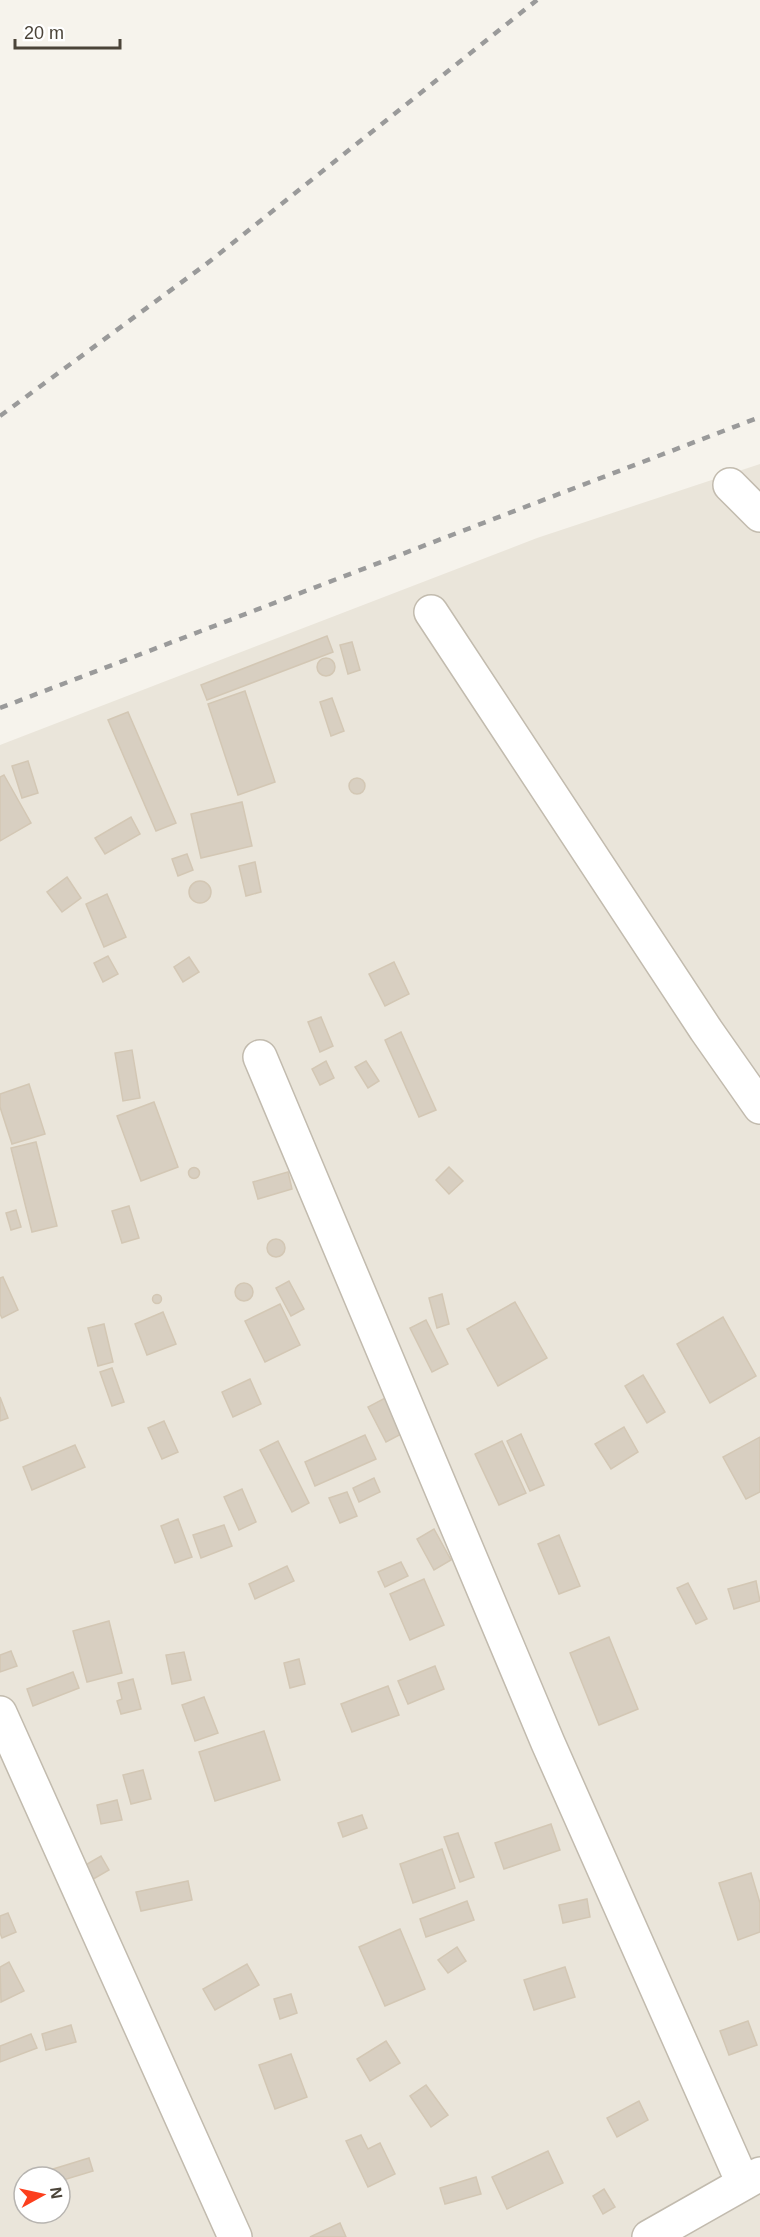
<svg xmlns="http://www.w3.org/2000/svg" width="760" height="2237" viewBox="0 0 760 2237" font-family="Helvetica,sans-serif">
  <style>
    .residential { fill: #eae5da; fill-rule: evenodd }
    .building { fill: #d8cfc1; stroke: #d3c7b4; stroke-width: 1.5 }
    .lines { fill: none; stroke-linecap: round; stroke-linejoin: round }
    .minor-casing { stroke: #c2bbae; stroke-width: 36 }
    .minor { stroke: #fff; stroke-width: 33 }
    .rail { stroke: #9a9a9a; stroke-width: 4.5; stroke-dasharray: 8 8; stroke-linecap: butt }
  </style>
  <rect width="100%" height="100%" fill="#f6f3ec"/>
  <!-- residential -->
  <path class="residential" d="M760,464V2237H0V745L537,538ZM24,2177H60V2213H24Z"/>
  <!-- building -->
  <g class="building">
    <path d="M327,636L333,652L207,700L201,685Z"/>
    <path d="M352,642L360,670L348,674L340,645Z"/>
    <circle cx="326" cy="667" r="9"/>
    <path d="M245,691L275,782L238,795L208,704Z"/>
    <path d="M332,698L344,731L331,736L320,702Z"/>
    <path d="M128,712L176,823L156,831L108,720Z"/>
    <path d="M28,761L38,793L22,798L12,766Z"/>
    <path d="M4,775L31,823L0,841V777Z"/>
    <circle cx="357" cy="786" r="8"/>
    <path d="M242,802L252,846L201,858L191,814Z"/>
    <path d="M131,817L140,834L105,854L95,838Z"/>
    <path d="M187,854L193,870L178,876L172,859Z"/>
    <path d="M255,862L261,892L246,896L239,866Z"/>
    <path d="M67,877L81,898L62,912L47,892Z"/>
    <circle cx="200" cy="892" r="11"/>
    <path d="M107,894L126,937L104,947L86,904Z"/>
    <path d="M108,956L118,974L103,982L94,963Z"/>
    <path d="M189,957L199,972L183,982L174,967Z"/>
    <path d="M394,962L409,994L385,1006L369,974Z"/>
    <path d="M321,1017L333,1046L320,1052L308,1022Z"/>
    <path d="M401,1032L436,1110L419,1117L385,1040Z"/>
    <path d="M132,1050L140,1098L123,1101L115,1053Z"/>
    <path d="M326,1061L334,1078L320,1085L312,1069Z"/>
    <path d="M366,1061L379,1081L368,1088L355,1067Z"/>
    <path d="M29,1084L45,1134L12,1144L0,1107V1094Z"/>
    <path d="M154,1102L178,1167L141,1181L117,1116Z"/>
    <path d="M36,1142L57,1226L32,1232L11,1148Z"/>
    <path d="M449,1167L463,1181L449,1194L436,1180Z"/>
    <circle cx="194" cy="1173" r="5.5"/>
    <path d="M288,1172L292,1189L258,1199L253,1182Z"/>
    <path d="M129,1206L139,1238L122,1243L112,1211Z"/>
    <path d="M16,1210L21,1227L11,1230L6,1213Z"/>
    <circle cx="276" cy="1248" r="9"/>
    <path d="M3,1277L18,1310L2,1318L0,1314V1278Z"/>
    <path d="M289,1281L304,1309L291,1316L276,1288Z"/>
    <circle cx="244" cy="1292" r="9"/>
    <path d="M442,1294L449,1324L437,1328L429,1298Z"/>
    <circle cx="157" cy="1299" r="4.5"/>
    <path d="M515,1302L547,1358L498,1386L467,1329Z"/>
    <path d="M280,1304L300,1345L265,1362L245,1321Z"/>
    <path d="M163,1312L176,1344L147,1355L135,1324Z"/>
    <path d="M723,1317L756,1376L710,1403L677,1344Z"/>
    <path d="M426,1320L448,1364L432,1372L410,1328Z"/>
    <path d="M104,1324L113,1362L98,1366L88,1328Z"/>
    <path d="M112,1368L124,1402L112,1406L100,1372Z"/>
    <path d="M643,1375L665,1412L647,1423L625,1386Z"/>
    <path d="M250,1379L261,1404L233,1417L222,1392Z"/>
    <path d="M389,1396L407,1431L386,1442L368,1407Z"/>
    <path d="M0,1397L8,1418L0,1421Z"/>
    <path d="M164,1421L178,1452L162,1459L148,1428Z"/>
    <path d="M624,1427L638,1452L611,1469L595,1444Z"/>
    <path d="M521,1434L544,1485L530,1491L507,1441Z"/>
    <path d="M365,1435L376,1459L315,1486L305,1462Z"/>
    <path d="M760,1437V1492L746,1499L723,1457Z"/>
    <path d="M278,1441L309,1503L292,1512L260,1450Z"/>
    <path d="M502,1441L526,1493L499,1505L475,1454Z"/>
    <path d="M75,1445L85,1467L32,1490L23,1467Z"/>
    <path d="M374,1478L380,1492L359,1502L353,1488Z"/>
    <path d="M242,1489L256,1522L239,1530L224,1497Z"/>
    <path d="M347,1492L357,1516L340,1523L329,1498Z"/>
    <path d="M178,1519L192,1557L175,1563L161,1526Z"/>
    <path d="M224,1525L232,1546L201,1558L193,1535Z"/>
    <path d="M434,1529L451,1560L434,1570L417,1539Z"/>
    <path d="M559,1535L580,1586L559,1594L538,1544Z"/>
    <path d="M401,1562L408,1576L385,1587L378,1572Z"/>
    <path d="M287,1566L294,1581L255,1599L249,1584Z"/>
    <path d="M424,1579L444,1625L410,1640L390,1594Z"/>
    <path d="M756,1581L760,1601L734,1609L728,1589Z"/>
    <path d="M688,1583L707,1619L696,1624L677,1588Z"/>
    <path d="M109,1621L122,1673L87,1682L73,1631Z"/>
    <path d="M609,1637L638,1709L599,1725L570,1653Z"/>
    <path d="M11,1651L17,1666L0,1672V1655Z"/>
    <path d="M184,1652L191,1680L172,1684L166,1655Z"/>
    <path d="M299,1659L305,1684L290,1688L284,1663Z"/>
    <path d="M435,1666L444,1689L408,1704L398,1681Z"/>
    <path d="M73,1672L79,1688L33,1706L27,1689Z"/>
    <path d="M133,1679L141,1709L121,1714L117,1701L122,1699L118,1683Z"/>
    <path d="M388,1686L399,1715L352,1732L341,1704Z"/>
    <path d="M204,1697L218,1733L195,1741L182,1705Z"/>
    <path d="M264,1731L280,1780L215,1801L199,1752Z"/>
    <path d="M143,1770L151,1799L131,1804L123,1775Z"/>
    <path d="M117,1800L122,1820L101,1824L97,1805Z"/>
    <path d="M362,1815L367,1828L343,1837L338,1823Z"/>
    <path d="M551,1824L560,1850L504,1869L495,1843Z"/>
    <path d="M458,1833L474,1877L460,1882L444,1837Z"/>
    <path d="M442,1849L455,1888L413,1903L400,1864Z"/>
    <path d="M101,1856L109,1870L90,1881L82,1867Z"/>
    <path d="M751,1873L760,1903V1932L738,1940L719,1883Z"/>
    <path d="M188,1881L192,1900L141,1911L136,1892Z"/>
    <path d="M587,1899L590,1917L563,1923L559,1905Z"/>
    <path d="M467,1901L474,1920L426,1937L420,1919Z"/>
    <path d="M8,1913L16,1932L2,1938L0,1933V1916Z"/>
    <path d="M400,1929L425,1989L385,2006L359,1947Z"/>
    <path d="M457,1947L466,1961L448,1973L438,1960Z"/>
    <path d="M9,1962L24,1991L1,2002L0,1967Z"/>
    <path d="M247,1964L259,1985L215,2010L203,1989Z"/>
    <path d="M565,1967L575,1997L534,2010L524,1980Z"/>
    <path d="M291,1994L297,2013L280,2019L274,1999Z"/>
    <path d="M748,2021L757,2045L729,2055L720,2031Z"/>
    <path d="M71,2025L76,2042L46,2050L42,2034Z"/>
    <path d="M31,2034L37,2048L0,2062V2046Z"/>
    <path d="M386,2041L400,2063L370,2081L357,2059Z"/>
    <path d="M291,2054L307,2097L275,2109L259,2065Z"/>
    <path d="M426,2085L448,2115L431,2127L410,2096Z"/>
    <path d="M639,2101L648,2120L617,2137L607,2118Z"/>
    <path d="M361,2135L368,2149L380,2143L395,2174L368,2187L346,2141Z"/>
    <path d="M548,2151L563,2183L507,2209L492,2177Z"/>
    <path d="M89,2158L93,2171L60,2181V2177H56L53,2169Z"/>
    <path d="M476,2177L481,2194L445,2204L440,2188Z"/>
    <path d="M604,2189L615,2207L603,2214L593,2196Z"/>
    <path d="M340,2223L346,2237H310Z"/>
  </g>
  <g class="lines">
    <!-- minor casing -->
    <g class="minor-casing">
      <g id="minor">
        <path d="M730,485L760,515"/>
        <path d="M431,612L706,1030L760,1107"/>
        <path d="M260,1057L548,1743L743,2183"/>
        <path d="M0,1713L235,2237"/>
        <path d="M649,2237L760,2174"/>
      </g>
    </g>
    <!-- minor -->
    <use href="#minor" class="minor"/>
    <!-- rail -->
    <g class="rail">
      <path d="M0,416L205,265L537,0"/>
      <path d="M0,708L760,417"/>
    </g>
  </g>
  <!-- north arrow -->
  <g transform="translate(42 2195) rotate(82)"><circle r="28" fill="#ffffff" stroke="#b7b4b0" stroke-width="1.5"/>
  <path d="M0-4.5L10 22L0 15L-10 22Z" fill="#fc3f1d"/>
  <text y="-9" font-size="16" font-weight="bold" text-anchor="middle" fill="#4b4439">N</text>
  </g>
  <!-- scale -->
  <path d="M15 39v9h105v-9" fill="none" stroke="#4b4439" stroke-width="3"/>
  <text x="24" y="39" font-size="18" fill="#4b4439" stroke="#ffffff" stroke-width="4.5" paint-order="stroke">20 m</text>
</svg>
